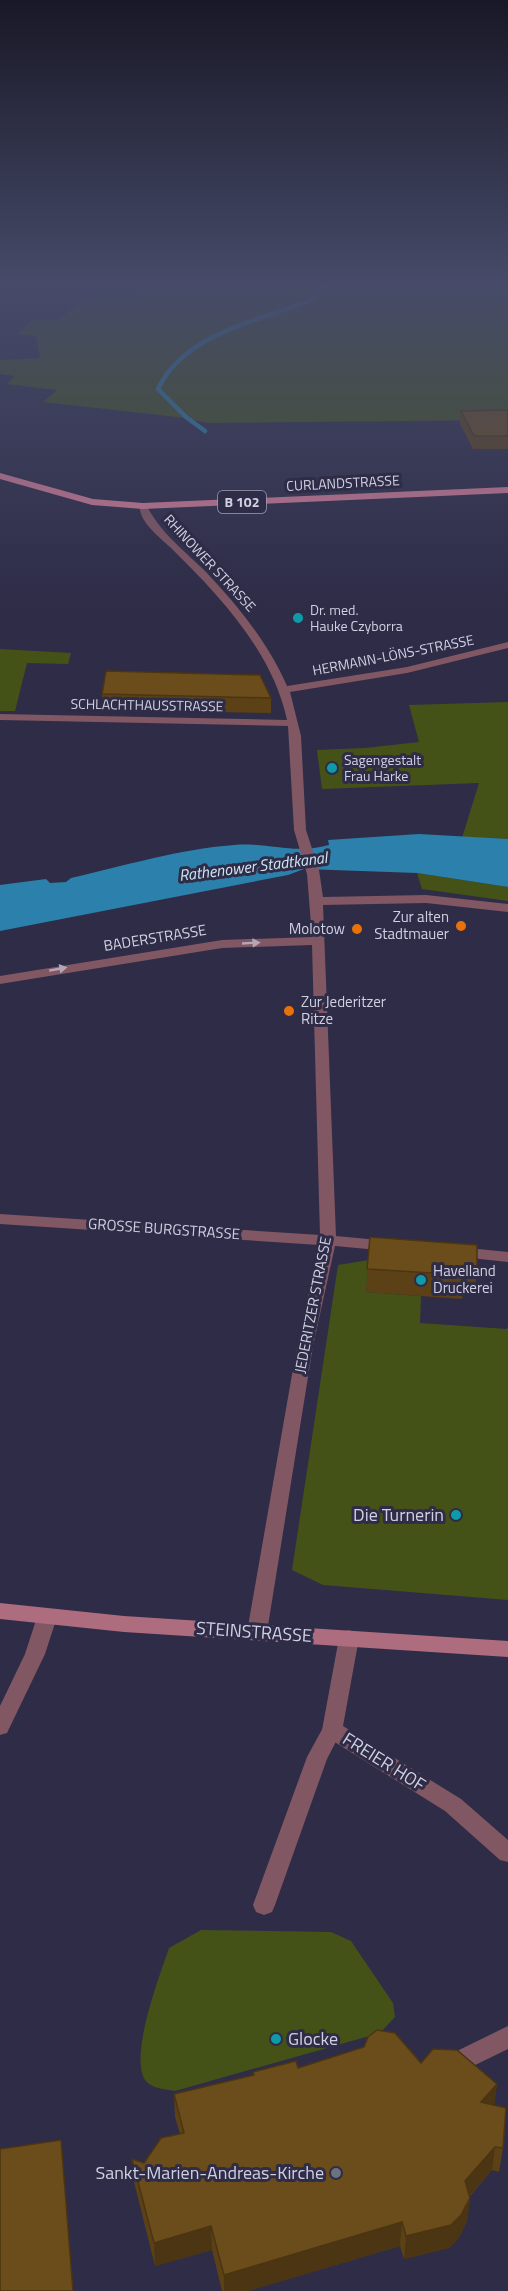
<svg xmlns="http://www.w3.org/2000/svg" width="508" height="2291" viewBox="0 0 508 2291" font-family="'Titillium Web',sans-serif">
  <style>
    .green { fill: #445218 }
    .water { fill: #2b81ab }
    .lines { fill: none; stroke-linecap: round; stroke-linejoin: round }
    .stream { stroke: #2b81ab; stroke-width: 4.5 }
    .pedestrian { fill: #815763; fill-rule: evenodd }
    .minor { fill: #815763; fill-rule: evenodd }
    .secondary { fill: #ae6c7f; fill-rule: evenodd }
    .primary { fill: #d07b95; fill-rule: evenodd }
    .wall { fill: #5c4117 }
    .shaded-wall { fill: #4b3513 }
    .building { fill: #6b4c1b; stroke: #4b3513; stroke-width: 1.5 }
    .oneway { fill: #b5a6b6 }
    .culture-dot { fill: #0f9aa8; stroke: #2e2c47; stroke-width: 2 }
    .food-dot { fill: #e8710a; stroke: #2e2c47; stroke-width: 2 }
    .worship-dot { fill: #6b7280; stroke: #2e2c47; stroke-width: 2 }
    .labels { text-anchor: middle; stroke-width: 6; stroke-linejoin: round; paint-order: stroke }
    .far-street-label { font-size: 14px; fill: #d1d0e2; stroke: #2e2c47 }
    .shield { fill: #2e2c47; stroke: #a09fb4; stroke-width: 1.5 }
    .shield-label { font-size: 14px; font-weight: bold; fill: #d1d0e2 }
    .far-poi-label { font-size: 14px; fill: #d1d0e2; stroke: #2e2c47; text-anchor: start }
    .poi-label { font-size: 15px; fill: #d1d0e2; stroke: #2e2c47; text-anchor: end }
    .street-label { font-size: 15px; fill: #d1d0e2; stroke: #2e2c47 }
    .water-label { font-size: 16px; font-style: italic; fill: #cfe7f5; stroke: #2e2c47 }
    .near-poi-label { font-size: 18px; fill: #d1d0e2; stroke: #2e2c47; text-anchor: end }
    .near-street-label { font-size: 18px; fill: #d1d0e2; stroke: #2e2c47 }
  </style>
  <rect width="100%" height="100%" fill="#2e2c47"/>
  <!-- green -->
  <g class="green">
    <path d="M146,286H508V420L208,423L177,417L43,402L57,390L7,384L15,376L0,374V360L40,358L36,336L17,334L33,319L56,321C71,309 87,299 106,294C121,291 134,300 146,286Z"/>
    <path d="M0,649L71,653L68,664L27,663L15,711H0Z"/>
    <path d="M508,702V839L462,838L479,783L322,789L317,750L365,748L419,742L409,705Z"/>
    <path d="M417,873L508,887V901L422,889Z"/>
    <path d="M369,1260L366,1292L421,1296L420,1323L507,1329L508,1326V1600L323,1585L292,1570L338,1265Z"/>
    <path d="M201,1930L331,1932L351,1941L393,2003L395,2017L380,2033L175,2091C165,2089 152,2089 145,2080C129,2055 160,1975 169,1948Z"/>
  </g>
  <!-- water -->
  <path class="water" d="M419,834L508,839V887L417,873L304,869L288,875L0,931V885L46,879L50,883L66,882L71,878C124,866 179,849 234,845C268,842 293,855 329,845L328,840Z"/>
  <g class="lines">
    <!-- stream -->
    <path class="stream" d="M205,431L186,417L158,389C184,334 257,321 309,301L318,294L320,286"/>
    <!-- pedestrian -->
    <path class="pedestrian" d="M332,1722L339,1724L342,1730L327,1759L275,1905L272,1912L264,1915L256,1912L253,1905L307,1757L325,1724Z"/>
    <!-- minor -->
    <g class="minor">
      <path d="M140,504H146C159,532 185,551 207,573C238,606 269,644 287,686L407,667L508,642V648L407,673L290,692L301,736L306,830L319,870L323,897L426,895L508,904V912L426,903L323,905L336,1236L389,1241L397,1246L389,1251L335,1246L313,1346L267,1632L264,1637L257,1640L250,1637L247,1632L297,1346L319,1245L0,1224V1214L320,1235L312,945L222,948L0,984V976L222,940L312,937L307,874L294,830L288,726L0,720V714L287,720C273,652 218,594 170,547C159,537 137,520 140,504Z"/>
      <path d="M458,1247L508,1252V1262L452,1256L450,1252L452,1248Z"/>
      <path d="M47,1609L54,1612L57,1617L45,1654L7,1733L0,1735V1706L25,1654L37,1617L40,1612Z"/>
      <path d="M349,1630L356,1633L359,1638L343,1726L461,1799L508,1840V1862L500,1860L445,1811L325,1736L322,1730L339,1638L342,1633Z"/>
      <path d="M508,2026V2049L467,2069L459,2066L455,2058L459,2050Z"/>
    </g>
    <!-- secondary -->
    <path class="secondary" d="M0,1603L124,1616L508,1641V1657L124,1632L0,1619Z"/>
    <!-- primary -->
    <path class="primary" d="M0,473L93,499L143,503L508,487V493L143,509L92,505L0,479Z"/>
  </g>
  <!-- wall -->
  <g class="wall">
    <path d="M508,410V449H473L460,424L461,411Z"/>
    <path d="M102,694L271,698V713L103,710Z"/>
    <path d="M370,1237L477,1269L475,1292L463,1291L462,1299L366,1292Z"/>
    <path d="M421,2063L497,2084L494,2105L503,2148L499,2172L492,2170L470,2196V2198L467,2221L458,2239L449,2248L404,2259L400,2246L248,2291H222L212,2250L155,2266L134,2182L132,2159L144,2163L180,2134L175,2117L174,2094L253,2076V2072L298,2068Z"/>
  </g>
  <!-- shaded-wall -->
  <g class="shaded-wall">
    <path d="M497,2084L494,2108L481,2102Z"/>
    <path d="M61,2140L63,2160L73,2291Z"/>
    <path d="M495,2147L492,2170L462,2204L465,2181Z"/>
    <path d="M470,2198L467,2221L458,2239L449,2248L404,2259L406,2236Z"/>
    <path d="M402,2222L400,2246L248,2291H224V2275Z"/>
    <path d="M211,2226L212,2250L155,2266L154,2243Z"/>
  </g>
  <!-- building -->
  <g class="building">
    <path d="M508,410V436H474L461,411Z"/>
    <path d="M106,671L260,675L271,698L102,694Z"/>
    <path d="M370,1237L477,1245V1269L464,1268V1275L367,1269Z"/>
    <path d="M377,2030L395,2033L421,2063L433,2049L457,2050L497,2084L481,2102L506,2108L503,2148L495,2147L465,2181L470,2198L461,2215L451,2225L406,2236L402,2222L224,2275L211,2226L154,2243L132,2159L144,2163L161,2138L184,2133L174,2094L254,2075L253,2072L296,2061L298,2068L364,2047L368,2037Z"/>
    <path d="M61,2140L73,2291H0V2149Z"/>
  </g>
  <!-- one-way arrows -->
  <defs><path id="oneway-solid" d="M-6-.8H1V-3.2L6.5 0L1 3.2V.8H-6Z" transform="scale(1.5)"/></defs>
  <g class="oneway">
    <use href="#oneway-solid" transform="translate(251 943) rotate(-3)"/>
    <use href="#oneway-solid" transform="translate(58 969) rotate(-10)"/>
  </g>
  <!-- sky -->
  <linearGradient id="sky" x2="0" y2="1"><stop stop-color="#191827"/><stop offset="0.47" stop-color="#464b69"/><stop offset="1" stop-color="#464b69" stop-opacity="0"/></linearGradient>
  <rect width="508" height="607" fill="url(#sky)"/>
  <!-- markers -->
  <g class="culture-dot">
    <circle cx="298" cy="618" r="6"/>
    <circle cx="332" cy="768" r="6"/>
    <circle cx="421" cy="1280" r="6"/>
    <circle cx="456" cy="1515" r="6"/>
    <circle cx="276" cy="2039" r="6"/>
  </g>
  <g class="food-dot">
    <circle cx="461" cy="926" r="6"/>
    <circle cx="357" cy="929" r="6"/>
    <circle cx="289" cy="1011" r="6"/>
  </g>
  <circle class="worship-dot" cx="336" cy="2173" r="6"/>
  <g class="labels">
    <!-- far-street labels -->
    <g class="far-street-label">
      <text transform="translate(343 483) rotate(-3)" y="5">CURLANDSTRASSE</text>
      <text transform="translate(210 563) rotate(47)" y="5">RHINOWER STRASSE</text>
      <text transform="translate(393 655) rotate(-11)" y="5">HERMANN-LÖNS-STRASSE</text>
      <text transform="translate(147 705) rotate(1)" y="5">SCHLACHTHAUSSTRASSE</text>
    </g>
    <!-- shield labels -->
    <rect class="shield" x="218" y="491" width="48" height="22" rx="4.5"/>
    <g class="shield-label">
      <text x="242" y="507">B 102</text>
    </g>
    <!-- far-poi labels -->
    <g class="far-poi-label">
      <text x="310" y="615">Dr. med.<tspan x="310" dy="16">Hauke Czyborra</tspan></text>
      <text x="344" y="765">Sagengestalt<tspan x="344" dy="16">Frau Harke</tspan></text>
    </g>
    <!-- poi labels -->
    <g class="poi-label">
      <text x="449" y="922">Zur alten<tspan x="449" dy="17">Stadtmauer</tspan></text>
      <text x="345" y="934">Molotow</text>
      <text x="301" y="1007" text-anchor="start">Zur Jederitzer<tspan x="301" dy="17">Ritze</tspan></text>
      <text x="433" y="1276" text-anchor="start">Havelland<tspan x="433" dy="17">Druckerei</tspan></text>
    </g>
    <!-- street labels -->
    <g class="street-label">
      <text transform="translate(155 938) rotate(-9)" y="5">BADERSTRASSE</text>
      <text transform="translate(164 1229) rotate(4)" y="5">GROSSE BURGSTRASSE</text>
      <text transform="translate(313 1305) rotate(-79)" y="5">JEDERITZER STRASSE</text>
    </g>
    <!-- water labels -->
    <g class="water-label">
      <text transform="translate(253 866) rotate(-7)" y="6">Rathenower Stadtkanal</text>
    </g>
    <!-- near-poi labels -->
    <g class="near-poi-label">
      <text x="444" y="1521">Die Turnerin</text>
      <text x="288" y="2045" text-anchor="start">Glocke</text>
      <text x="324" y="2179">Sankt-Marien-Andreas-Kirche</text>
    </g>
    <!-- near-street labels -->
    <g class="near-street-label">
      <text transform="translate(254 1632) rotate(4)" y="6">STEINSTRASSE</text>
      <text transform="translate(384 1762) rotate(32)" y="6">FREIER HOF</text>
    </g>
  </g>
</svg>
